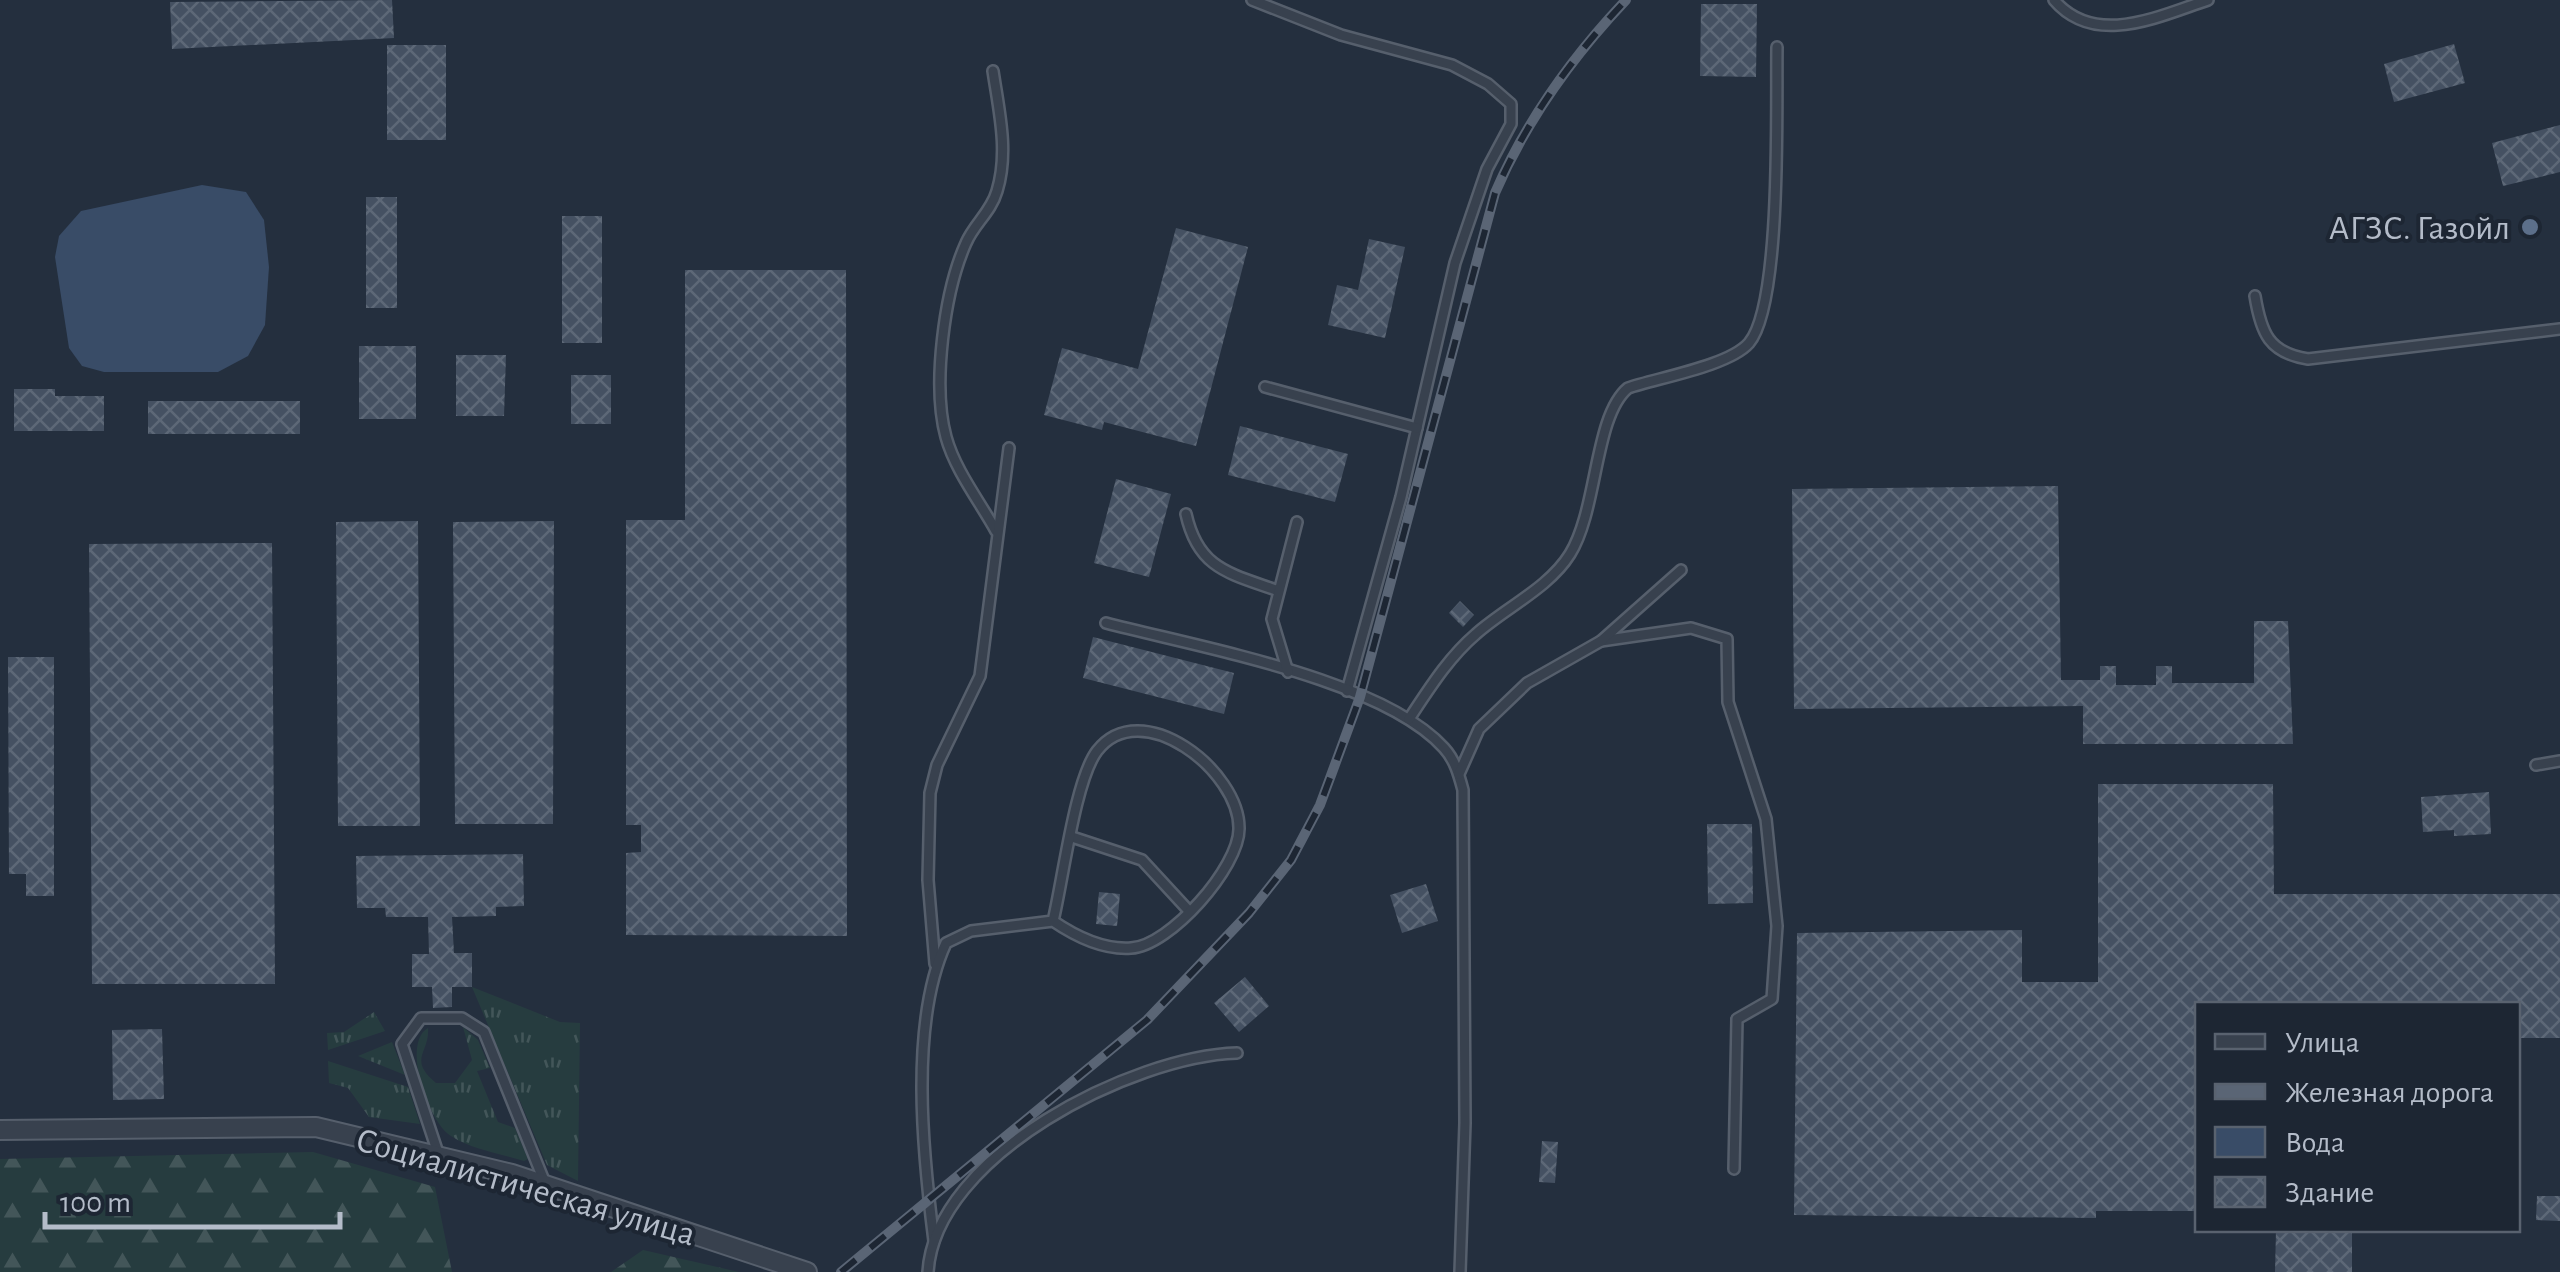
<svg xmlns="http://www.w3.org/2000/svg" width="2560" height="1272" viewBox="0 0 2560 1272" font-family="'Alegreya Sans',sans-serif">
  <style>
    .grass { fill: url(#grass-tufts) }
    .forest { fill: url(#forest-firs) }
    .water { fill: #394c67 }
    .building { fill: url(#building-cross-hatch) }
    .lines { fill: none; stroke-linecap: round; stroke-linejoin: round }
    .lane-casing { stroke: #565f6c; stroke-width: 14 }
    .street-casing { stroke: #565f6c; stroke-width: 22 }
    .lane { stroke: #38414e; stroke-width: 9 }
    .street { stroke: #38414e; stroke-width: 18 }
    .rail-casing { stroke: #5a6575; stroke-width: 10 }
    .rail { stroke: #1d2633; stroke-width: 6; stroke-dasharray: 19; stroke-linecap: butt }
    .service-dot { fill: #5c6f8a; stroke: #1d2633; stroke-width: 4 }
    .labels { text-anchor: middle; stroke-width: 8; stroke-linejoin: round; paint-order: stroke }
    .poi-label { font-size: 35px; fill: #b4bcc9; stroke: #1d2633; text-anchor: end }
    .street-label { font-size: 35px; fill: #b4bcc9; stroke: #1d2633 }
  </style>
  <defs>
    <pattern id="grass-tufts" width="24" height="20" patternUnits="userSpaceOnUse" patternTransform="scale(2.5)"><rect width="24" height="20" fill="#263c3f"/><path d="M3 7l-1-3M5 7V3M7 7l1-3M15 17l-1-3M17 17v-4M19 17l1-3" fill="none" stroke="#435659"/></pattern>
    <pattern id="forest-firs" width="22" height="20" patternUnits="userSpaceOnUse" patternTransform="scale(2.5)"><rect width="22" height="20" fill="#263c3f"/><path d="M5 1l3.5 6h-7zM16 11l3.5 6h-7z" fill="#435659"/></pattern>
    <pattern id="building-cross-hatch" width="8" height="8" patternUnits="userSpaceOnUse" patternTransform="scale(2.5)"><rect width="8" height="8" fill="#455162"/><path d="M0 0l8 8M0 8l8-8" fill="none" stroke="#5d6877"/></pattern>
  </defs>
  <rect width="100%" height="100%" fill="#242f3e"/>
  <!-- grass -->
  <g class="grass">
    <path d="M472,987L560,1022L580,1023L578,1181L547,1165Z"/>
    <path d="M374,1012L385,1031L328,1050L327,1033L344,1032Z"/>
    <path d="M463,1027L478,1040L490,1068L477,1071L498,1122L515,1128L528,1159L524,1161C501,1154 471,1149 451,1136C428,1122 401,1043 428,1028C430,1053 407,1059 436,1083H455L472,1060Z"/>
    <path d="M392,1042L405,1075L358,1056Z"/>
    <path d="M328,1061L408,1087L420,1124L369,1117L348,1088L329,1083Z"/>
  </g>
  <!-- forest -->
  <g class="forest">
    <path d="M313,1152L435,1187L452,1272H0V1159Z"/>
    <path d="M643,1250L739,1272H611Z"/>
  </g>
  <!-- water -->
  <path class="water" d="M202,185L246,192L264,220L269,267L265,325L248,356L218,372H104L82,366L69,348L55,257L59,236L81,211Z"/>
  <!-- building -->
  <g class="building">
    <path d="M392,0L394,38L172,49L170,2Z"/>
    <path d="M1701,4H1757L1756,77L1700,76Z"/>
    <path d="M2454,44L2465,83L2394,102L2384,64Z"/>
    <rect x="387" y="45" width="59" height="95"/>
    <path d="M2560,125V172L2503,186L2492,143Z"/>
    <rect x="366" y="197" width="31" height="111"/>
    <rect x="562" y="216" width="40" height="127"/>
    <path d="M1176,228L1248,247L1196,446L1104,422L1102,430L1044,415L1062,348L1138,369Z"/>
    <path d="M1369,239L1405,247L1385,338L1328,325L1337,285L1358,290Z"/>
    <path d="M685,270H846L847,936L626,935V853L641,852V825H626V520H685Z"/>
    <rect x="359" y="346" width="57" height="73"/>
    <path d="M456,355H506L504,416H456Z"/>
    <rect x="571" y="375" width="40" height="49"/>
    <path d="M14,389H55V396H104V431H14Z"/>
    <rect x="148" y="401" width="152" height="33"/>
    <path d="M1240,426L1348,454L1335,502L1228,475Z"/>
    <path d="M1116,479L1171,494L1149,577L1094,563Z"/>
    <path d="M2058,486L2061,680H2100V666H2116V685H2156V666H2172V683H2254V621H2288L2293,744H2083V706L1794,709L1792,489Z"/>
    <path d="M418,521L420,826H338L336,522Z"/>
    <path d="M554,521L553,824H455L453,522Z"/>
    <path d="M272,543L275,984H92L89,544Z"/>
    <path d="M1460,601L1474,615L1463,627L1449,613Z"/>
    <path d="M1093,637L1234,673L1224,714L1083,678Z"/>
    <path d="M8,657H54V896H26V874H9Z"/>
    <path d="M2098,784H2273L2274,894H2560V1038H2518V1004H2198V1211H2096V1218L1794,1215L1797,933L2022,930V982H2098Z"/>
    <path d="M2489,792L2491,834L2454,836V830L2423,832L2421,797Z"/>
    <path d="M1707,824H1752L1753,903L1708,904Z"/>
    <path d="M523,854L524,906L496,907V916L452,917L454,953H472V987H452V1007L433,1008L432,987H412V954H429L428,917H386L385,908H357L356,856Z"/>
    <path d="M1426,884L1438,921L1402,933L1390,895Z"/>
    <path d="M1099,892L1120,894L1117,926L1096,924Z"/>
    <path d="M1245,977L1269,1006L1239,1032L1214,1003Z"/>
    <path d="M162,1029L164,1099L113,1100L112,1030Z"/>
    <path d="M1542,1141L1558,1142L1555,1183L1539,1182Z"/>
    <path d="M2537,1196H2560V1221L2536,1220Z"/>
    <path d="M2276,1230H2352V1272H2275Z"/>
  </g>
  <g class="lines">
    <!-- lane casing -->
    <g class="lane-casing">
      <g id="lane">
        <path d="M1252,0L1341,35L1452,65L1488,84L1511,104V124L1487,169L1455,263L1401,497L1347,691"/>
        <path d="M2054,0C2095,48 2159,16 2208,0"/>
        <path d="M993,71C999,111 1009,152 997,191C991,212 974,224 966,243C944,292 932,386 946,437C955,470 980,502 996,531"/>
        <path d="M2255,296C2261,333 2269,353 2308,359L2560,329"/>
        <path d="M1265,387L1417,428"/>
        <path d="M1186,514C1198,568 1228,573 1276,590"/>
        <path d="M1106,623C1197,647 1382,679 1444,748C1455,760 1459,775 1463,790L1465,1123L1460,1272"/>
        <path d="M1601,641L1691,628L1727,639L1728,702L1766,819L1777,926L1772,999L1737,1019L1734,1169"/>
        <path d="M1288,672L1272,619L1297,522"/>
        <path d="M1409,719C1429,689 1448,658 1476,634C1505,608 1549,588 1570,554C1598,509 1594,416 1628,388C1657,378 1729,366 1749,343C1782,304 1776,105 1777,47"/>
        <path d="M2536,765L2560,761"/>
        <path d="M1459,774L1479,729L1527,683L1601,641L1681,570"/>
        <path d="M1072,837L1142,860L1189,911"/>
        <path d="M935,964L928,880L930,793L937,765L980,676L1009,448"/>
        <path d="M438,1153L402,1044L421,1018H462L484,1032L545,1183"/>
        <path d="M934,1241C923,1155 909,1023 946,943L971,931L1053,921C1063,880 1075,780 1097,751C1141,694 1240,771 1239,829C1239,867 1170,946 1131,948C1103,950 1075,936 1053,921"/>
        <path d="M928,1272C935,1155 1133,1056 1237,1053"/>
      </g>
    </g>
    <!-- street casing -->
    <g class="street-casing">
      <path id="street" d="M0,1130L316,1127L512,1174L807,1272"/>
    </g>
    <!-- lane -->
    <use href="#lane" class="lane"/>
    <!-- street -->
    <use href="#street" class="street"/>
    <!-- rail casing -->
    <g class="rail-casing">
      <path id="rail" d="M841,1272L1147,1020L1249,913L1291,860L1320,805L1360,697L1495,193C1526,121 1572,57 1626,0"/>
    </g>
    <!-- rail -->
    <use href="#rail" class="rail"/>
  </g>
  <!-- markers -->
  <circle class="service-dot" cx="2530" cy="227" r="10"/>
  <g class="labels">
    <!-- poi labels -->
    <g class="poi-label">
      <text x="2510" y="239">АГЗС. Газойл</text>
    </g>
    <!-- street labels -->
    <g class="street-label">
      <text transform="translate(526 1186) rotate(16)" y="12">Социалистическая улица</text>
    </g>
  </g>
  <!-- legend -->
  <rect x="2195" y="1002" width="325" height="230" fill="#1d2633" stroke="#59626f" stroke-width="2.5"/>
  <rect x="2215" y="1034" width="50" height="15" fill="#38414e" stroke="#59626f" stroke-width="2.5"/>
  <text x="2285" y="1052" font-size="30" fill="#b4bcc9">Улица</text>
  <rect x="2215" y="1084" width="50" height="15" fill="#5a6575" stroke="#59626f" stroke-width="2.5"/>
  <text x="2285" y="1102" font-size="30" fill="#b4bcc9">Железная дорога</text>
  <rect x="2215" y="1127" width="50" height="30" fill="#394c67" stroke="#59626f" stroke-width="2.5"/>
  <text x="2285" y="1152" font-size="30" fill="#b4bcc9">Вода</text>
  <rect x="2215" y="1177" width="50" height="30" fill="url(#building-cross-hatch)" stroke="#59626f" stroke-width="2.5"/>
  <text x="2285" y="1202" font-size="30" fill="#b4bcc9">Здание</text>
  <!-- scale -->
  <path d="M45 1212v15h295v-15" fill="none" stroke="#b4bcc9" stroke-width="5"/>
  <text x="60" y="1212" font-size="30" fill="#b4bcc9" stroke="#1d2633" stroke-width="8" paint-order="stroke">100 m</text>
</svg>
